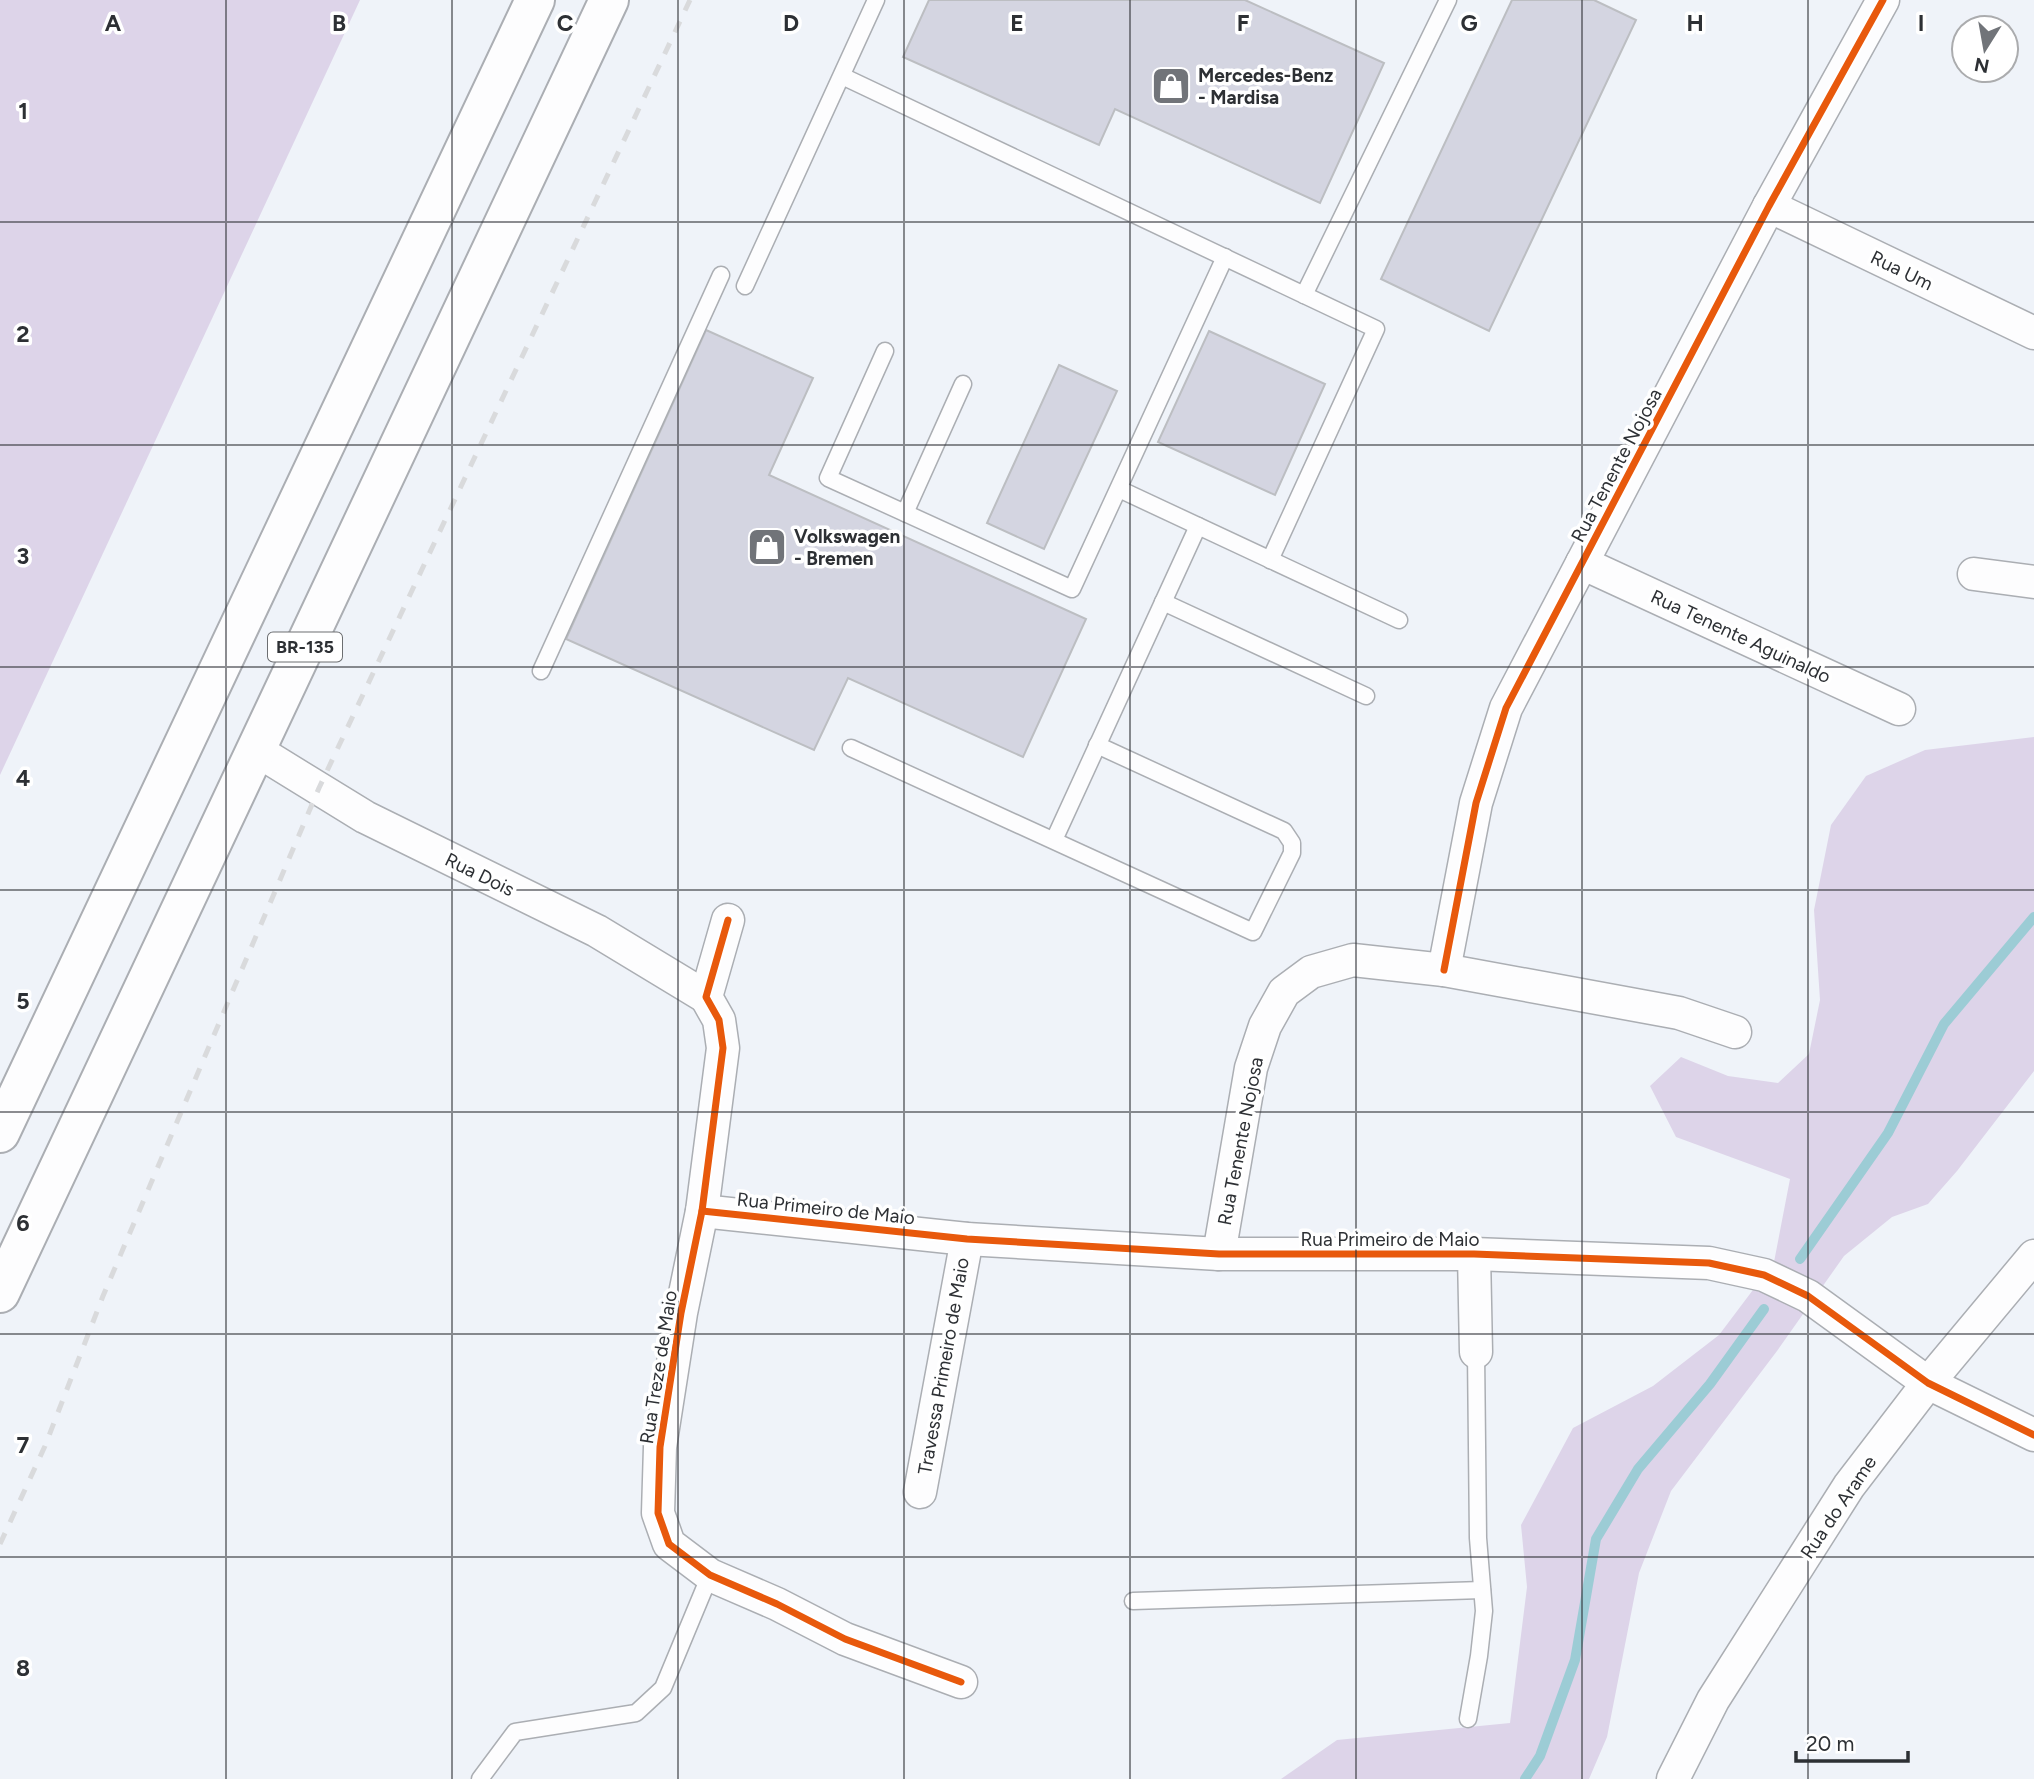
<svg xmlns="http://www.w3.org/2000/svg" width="2034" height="1779" viewBox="0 0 2034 1779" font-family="Figtree,sans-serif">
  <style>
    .green { fill: #ddd4e9 }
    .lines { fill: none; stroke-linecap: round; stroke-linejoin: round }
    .stream { stroke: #9cccd5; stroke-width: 10 }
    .building { fill: #d4d5e1; stroke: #bcbec2; stroke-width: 2 }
    .service-casing { stroke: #abaeb3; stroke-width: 19 }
    .minor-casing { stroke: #abaeb3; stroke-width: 35 }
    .trunk-casing { stroke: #abaeb3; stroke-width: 42 }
    .service { stroke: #fdfdfe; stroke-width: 16 }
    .minor { stroke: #fdfdfe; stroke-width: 32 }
    .trunk { stroke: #fdfdfe; stroke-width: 38 }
    .rail { stroke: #d9dadc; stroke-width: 5; stroke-dasharray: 12 12; stroke-linecap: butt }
    .cycleway-casing { stroke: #fff; stroke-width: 11 }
    .cycleway { stroke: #e8590c; stroke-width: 7 }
    .grid { fill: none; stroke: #2d3034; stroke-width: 2; stroke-opacity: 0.55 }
    .labels { text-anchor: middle; stroke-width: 7; stroke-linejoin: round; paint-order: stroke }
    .shield { fill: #fff; stroke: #6c6e71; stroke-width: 2 }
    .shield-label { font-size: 18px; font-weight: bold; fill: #2d3034 }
    .poi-label { font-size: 19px; font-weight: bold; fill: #2d3034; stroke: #fff; text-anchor: start }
    .street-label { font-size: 19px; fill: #2d3034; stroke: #fff }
    .grid-label { font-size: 23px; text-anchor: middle; font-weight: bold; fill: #2d3034; stroke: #fff; stroke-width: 7; stroke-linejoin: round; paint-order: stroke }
  </style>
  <rect width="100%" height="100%" fill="#eff3f9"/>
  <!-- green -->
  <g class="green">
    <path d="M0,0H360L0,775Z"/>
    <path d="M2034,737V1071L1957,1171L1928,1204L1892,1217L1844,1256L1777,1351L1671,1491L1639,1573L1607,1737L1589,1779H1281L1337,1740L1510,1723L1527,1587L1521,1525L1573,1428L1653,1386L1719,1335L1774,1262L1790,1179L1676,1137L1650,1086L1681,1057L1728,1076L1778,1083L1809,1054L1820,1000L1814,910L1831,825L1866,776L1925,750Z"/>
  </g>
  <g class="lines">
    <!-- stream -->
    <g class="stream">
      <path d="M1800,1259L1888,1133L1944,1024L2034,917"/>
      <path d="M1525,1779L1540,1756L1575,1660L1596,1539L1638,1469L1710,1384L1764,1309"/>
    </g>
  </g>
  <!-- building -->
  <g class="building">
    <path d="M929,0H1245L1384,63L1320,203L1115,109L1099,145L903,57Z"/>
    <path d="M1512,0H1594L1636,20L1489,331L1381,279Z"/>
    <path d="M706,330L813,378L769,475L1086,619L1023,757L848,678L814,750L566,639Z"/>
    <path d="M1209,331L1325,384L1275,495L1158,442Z"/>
    <path d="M1059,365L1117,391L1044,549L987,523Z"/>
  </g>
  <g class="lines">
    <!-- service casing -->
    <g class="service-casing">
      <g id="service">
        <path d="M842,76L1376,329L1270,560"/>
        <path d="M745,286L876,0"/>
        <path d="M1304,295L1448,0"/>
        <path d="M885,351L828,478L1072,589L1225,257"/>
        <path d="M1119,489L1399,620"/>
        <path d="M905,513L963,384"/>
        <path d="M1163,602L1366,696"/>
        <path d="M541,671L721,275"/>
        <path d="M851,748L1253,932L1292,853V843L1284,831L1097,745"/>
        <path d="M1054,840L1198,526"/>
        <path d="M1133,1601L1482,1590"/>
        <path d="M1468,1719L1479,1656L1484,1611L1478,1538L1476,1352"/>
        <path d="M480,1779L515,1732L636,1713L663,1688L710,1575"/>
      </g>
    </g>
    <!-- minor casing -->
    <g class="minor-casing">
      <g id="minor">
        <path d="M1769,206L2034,333"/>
        <path d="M1582,563L1899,709"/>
        <path d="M1974,574L2034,582"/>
        <path d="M256,750L365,817L597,931L706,997"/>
        <path d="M728,920L706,997L719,1020L723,1048L702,1211L681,1313L660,1447L658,1513L669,1544L710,1575L777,1604L845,1639L961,1682"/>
        <path d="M1444,970L1476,803L1506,708L1769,206L1883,0"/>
        <path d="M702,1211L967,1239L1219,1254H1474L1709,1263L1764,1275L1808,1296L1928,1383L2034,1435"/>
        <path d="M1219,1254L1251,1068L1265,1026L1284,992L1311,972L1353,960L1444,970L1679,1013L1735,1032"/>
        <path d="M1474,1254L1476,1352"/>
        <path d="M920,1492L967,1239"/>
        <path d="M1673,1779L1713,1700L1849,1486L1928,1383L2034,1256"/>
      </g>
    </g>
    <!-- trunk casing -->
    <g class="trunk-casing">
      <g id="trunk">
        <path d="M0,1133L535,0"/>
        <path d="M0,1293L609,0"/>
      </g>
    </g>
    <!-- service -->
    <use href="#service" class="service"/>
    <!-- minor -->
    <use href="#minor" class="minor"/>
    <!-- trunk -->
    <use href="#trunk" class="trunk"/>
    <!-- rail -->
    <path class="rail" d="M0,1544L45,1446L103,1296L319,788L690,0"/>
    <!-- cycleway casing -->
    <g class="cycleway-casing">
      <g id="cycleway">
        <path d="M728,920L706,997L719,1020L723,1048L702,1211L681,1313L660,1447L658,1513L669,1544L710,1575L777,1604L845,1639L961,1682"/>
        <path d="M1444,970L1476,803L1506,708L1769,206L1883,0"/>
        <path d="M702,1211L967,1239L1219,1254H1474L1709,1263L1764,1275L1808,1296L1928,1383L2034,1435"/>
      </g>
    </g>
    <!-- cycleway -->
    <use href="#cycleway" class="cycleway"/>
  </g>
  <!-- grid -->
  <path class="grid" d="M226,0V1779M452,0V1779M678,0V1779M904,0V1779M1130,0V1779M1356,0V1779M1582,0V1779M1808,0V1779M0,222H2034M0,445H2034M0,667H2034M0,890H2034M0,1112H2034M0,1334H2034M0,1557H2034"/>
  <!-- icons -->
  <defs>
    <g id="shop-square" transform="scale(2.0125)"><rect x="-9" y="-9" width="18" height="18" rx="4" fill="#717479" stroke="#fff"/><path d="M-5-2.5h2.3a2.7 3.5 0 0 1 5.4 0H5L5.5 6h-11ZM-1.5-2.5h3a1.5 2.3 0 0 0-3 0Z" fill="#fff"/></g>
  </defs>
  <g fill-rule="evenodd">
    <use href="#shop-square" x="1171" y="86"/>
    <use href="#shop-square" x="767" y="547"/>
  </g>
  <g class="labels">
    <!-- shield labels -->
    <rect class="shield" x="268" y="632.5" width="74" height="29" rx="5"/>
    <g class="shield-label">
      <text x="305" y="653">BR-135</text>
    </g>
    <!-- poi labels -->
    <g class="poi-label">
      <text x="1198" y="82">Mercedes-Benz<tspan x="1198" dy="22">- Mardisa</tspan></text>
      <text x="794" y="543">Volkswagen<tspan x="794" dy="22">- Bremen</tspan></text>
    </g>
    <!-- street labels -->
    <g class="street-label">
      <text transform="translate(1902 270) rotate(26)" y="7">Rua Um</text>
      <text transform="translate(1616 465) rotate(-62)" y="7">Rua Tenente Nojosa</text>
      <text transform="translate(1741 636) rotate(25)" y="7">Rua Tenente Aguinaldo</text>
      <text transform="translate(480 874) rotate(26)" y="7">Rua Dois</text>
      <text transform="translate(1240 1141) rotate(-79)" y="7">Rua Tenente Nojosa</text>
      <text transform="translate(826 1208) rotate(6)" y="7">Rua Primeiro de Maio</text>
      <text x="1390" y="1246">Rua Primeiro de Maio</text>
      <text transform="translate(943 1366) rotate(-80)" y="7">Travessa Primeiro de Maio</text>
      <text transform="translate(658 1367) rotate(-81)" y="7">Rua Treze de Maio</text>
      <text transform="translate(1838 1507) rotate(-56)" y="7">Rua do Arame</text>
    </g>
  </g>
  <g class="grid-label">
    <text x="113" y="31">A</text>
    <text x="339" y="31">B</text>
    <text x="565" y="31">C</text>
    <text x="791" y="31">D</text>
    <text x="1017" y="31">E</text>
    <text x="1243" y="31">F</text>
    <text x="1469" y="31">G</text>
    <text x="1695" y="31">H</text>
    <text x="1921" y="31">I</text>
    <text x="23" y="119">1</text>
    <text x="23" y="342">2</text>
    <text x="23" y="564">3</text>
    <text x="23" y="786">4</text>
    <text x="23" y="1009">5</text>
    <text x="23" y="1231">6</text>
    <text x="23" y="1453">7</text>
    <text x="23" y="1676">8</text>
  </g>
  <!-- north arrow -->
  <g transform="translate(1985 49) rotate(191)"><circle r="33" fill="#ffffff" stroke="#abacae" stroke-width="2"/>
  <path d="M0-5L12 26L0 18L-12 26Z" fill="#717479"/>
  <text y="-10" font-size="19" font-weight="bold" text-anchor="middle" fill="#2d3034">N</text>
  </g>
  <!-- scale -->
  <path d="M1796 1751v10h112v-10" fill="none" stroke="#2d3034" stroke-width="3.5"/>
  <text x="1806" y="1751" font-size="21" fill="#2d3034" stroke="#ffffff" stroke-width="5" paint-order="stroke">20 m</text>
</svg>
